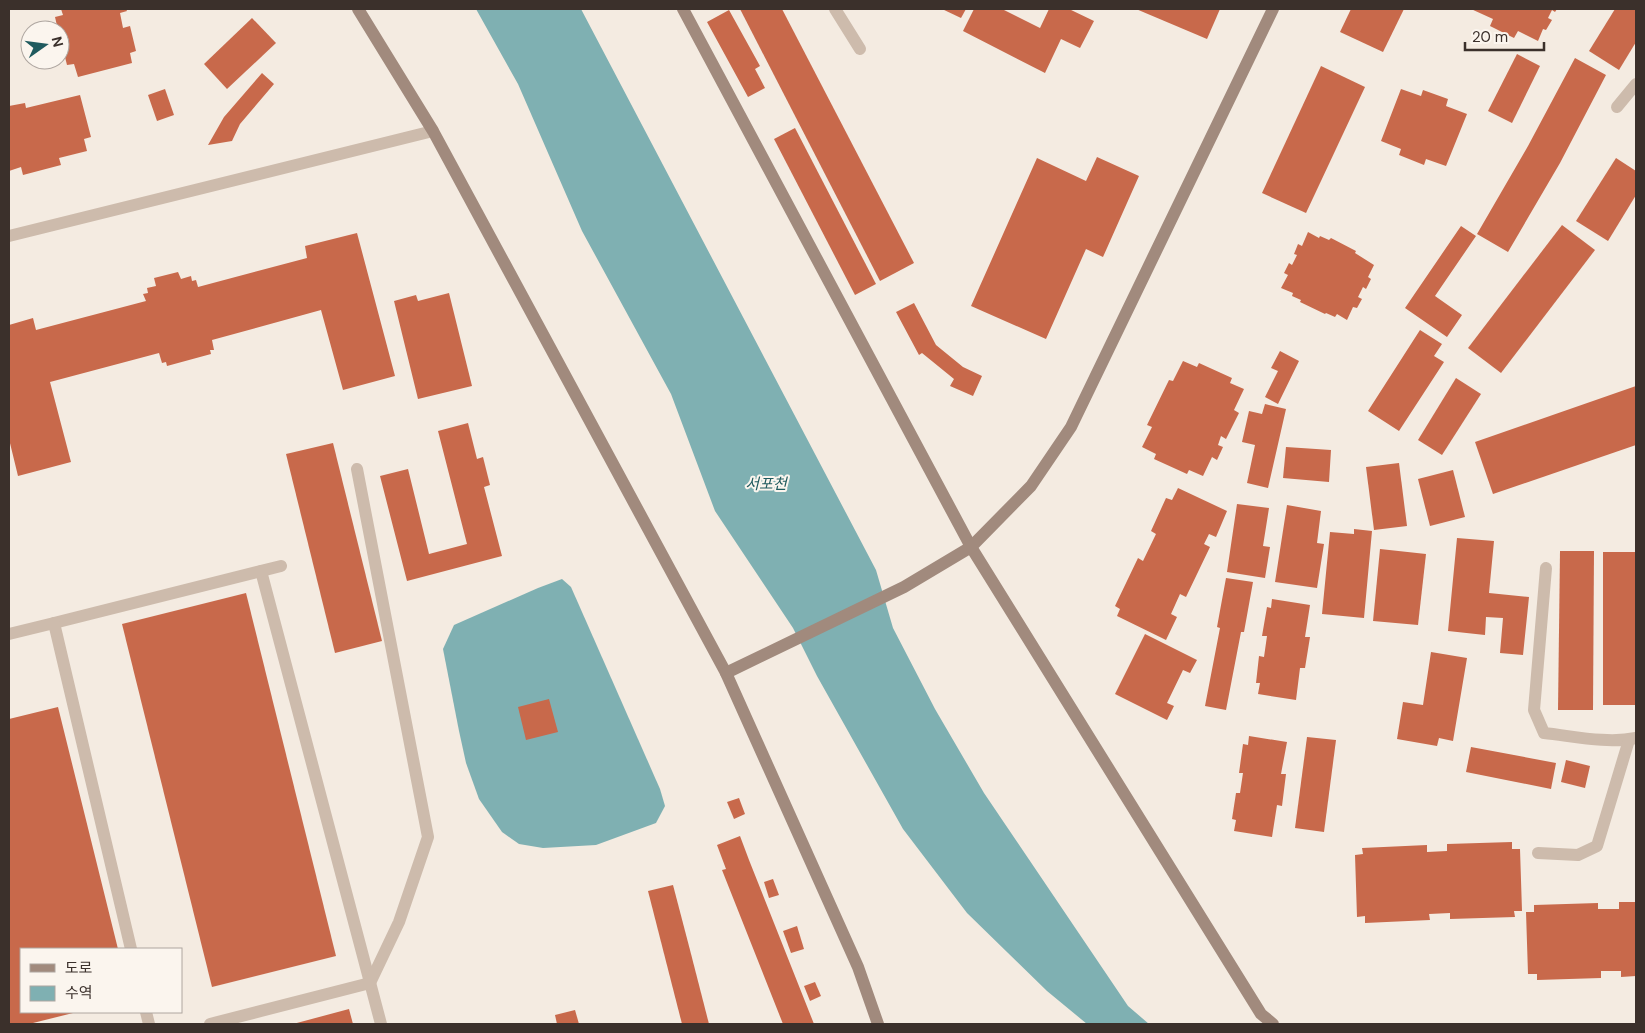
<svg xmlns="http://www.w3.org/2000/svg" width="1645" height="1033" viewBox="0 0 1645 1033" font-family="'DM Sans','Noto Sans KR',sans-serif">
  <style>
    .water { fill: #7fb0b2 }
    .building { fill: #c8694b }
    .lines { fill: none; stroke-linecap: round; stroke-linejoin: round }
    .lane { stroke: #cdbbac; stroke-width: 12 }
    .street { stroke: #cdbbac; stroke-width: 12 }
    .secondary { stroke: #a18a7d; stroke-width: 12 }
    .labels { text-anchor: middle; stroke-width: 4; stroke-linejoin: round; paint-order: stroke }
    .water-label { font-size: 15px; font-style: italic; fill: #1f5a5e; stroke: #fbf5ee }
  </style>
  <rect width="100%" height="100%" fill="#f4ebe1"/>
  <!-- water -->
  <g class="water">
    <path d="M476,9H581L876,570L893,628L935,709L984,793L1128,1006L1149,1024H1087L1047,991L967,913L903,829L817,676L793,628L715,511L671,394L582,231L518,84Z"/>
    <path d="M562,579L571,587L660,789L665,806L656,823L596,845L543,848L519,844L502,832L479,799L466,763L459,731L443,649L454,625L538,588Z"/>
  </g>
  <!-- building -->
  <g class="building">
    <path d="M61,9H126L127,11L120,13L123,28L130,26L136,51L130,53L132,63L78,77L74,64L67,65L60,37V30H58L55,17L63,15Z"/>
    <path d="M740,9H782L914,263L880,281Z"/>
    <path d="M942,9H966L961,18Z"/>
    <path d="M974,9H1002L1040,28L1049,9H1069L1094,21L1080,48L1061,39L1045,73L963,31Z"/>
    <path d="M1136,9H1220L1207,39Z"/>
    <path d="M1351,9H1404L1383,52L1340,32Z"/>
    <path d="M1471,9H1557L1555,12L1552,10L1548,18L1552,20L1546,30L1543,29L1538,41L1518,31L1514,38L1490,26L1493,19Z"/>
    <path d="M1615,9H1636V42L1619,70L1589,51Z"/>
    <path d="M729,10L760,66L755,69L765,88L748,97L707,22Z"/>
    <path d="M252,18L276,43L227,89L204,64Z"/>
    <path d="M1517,54L1540,66L1512,123L1488,111Z"/>
    <path d="M1575,58L1606,75L1560,163L1508,252L1477,234L1528,146Z"/>
    <path d="M1321,66L1365,87L1306,213L1262,193Z"/>
    <path d="M262,73L274,84L240,124L232,141L208,145L224,117Z"/>
    <path d="M165,89L174,115L157,121L148,95Z"/>
    <path d="M1401,89L1421,96L1423,90L1448,99L1446,106L1467,114L1446,166L1426,159L1424,165L1399,155L1401,149L1381,141Z"/>
    <path d="M80,95L91,137L84,139L87,151L59,158L61,165L23,175L21,167L9,171V106L25,103L26,108Z"/>
    <path d="M795,128L876,284L855,295L774,139Z"/>
    <path d="M1097,157L1139,176L1103,257L1086,249L1046,339L971,306L1037,158L1086,181Z"/>
    <path d="M1616,158L1636,171V195L1608,241L1576,221Z"/>
    <path d="M1562,225L1595,250L1501,373L1468,348Z"/>
    <path d="M1461,226L1476,236L1435,296L1462,315L1447,337L1405,308Z"/>
    <path d="M1308,232L1319,238L1320,236L1329,240L1331,238L1356,251L1355,253L1374,265L1368,277L1371,279L1366,289L1363,287L1358,297L1362,299L1357,308L1353,307L1347,320L1337,314L1335,317L1326,313L1325,314L1300,302L1301,300L1292,296L1293,293L1281,288L1288,275L1284,273L1289,263L1292,265L1297,255L1294,254L1298,244L1302,246Z"/>
    <path d="M357,233L395,376L343,390L321,310L212,340L214,350H210L211,354L167,366L166,362L162,363L159,353L50,382L71,462L18,476L9,439V325L33,318L36,330L146,301L143,294L148,293L147,288L156,286L154,278L178,272L181,279L191,276L192,281L196,280L198,287L307,258L305,246Z"/>
    <path d="M449,293L472,386L418,399L394,301L416,295L418,301Z"/>
    <path d="M914,303L936,345L963,367L982,376L973,396L950,386L954,379L922,353L919,355L896,312Z"/>
    <path d="M1420,330L1442,344L1434,356L1444,362L1399,431L1368,411Z"/>
    <path d="M1280,351L1299,361L1278,404L1265,397L1278,371L1271,368Z"/>
    <path d="M1183,361L1197,367L1199,363L1232,378L1230,383L1244,389L1234,410L1239,413L1226,439L1221,436L1218,445L1223,447L1217,460L1212,457L1203,476L1189,470L1187,474L1154,459L1156,454L1142,447L1152,427L1147,425L1169,380L1173,381Z"/>
    <path d="M1456,378L1481,394L1442,455L1418,440Z"/>
    <path d="M1636,386V445L1493,494L1475,442Z"/>
    <path d="M1265,404L1286,409L1268,488L1247,483L1255,445L1242,442L1249,411L1262,414Z"/>
    <path d="M468,423L477,459L483,457L490,485L484,487L502,556L407,581L380,476L408,469L429,554L467,544L438,431Z"/>
    <path d="M333,443L382,641L335,653L286,454Z"/>
    <path d="M1286,447L1331,450L1329,482L1283,478Z"/>
    <path d="M1399,463L1407,526L1374,530L1366,467Z"/>
    <path d="M1453,470L1465,517L1430,526L1418,479Z"/>
    <path d="M1178,488L1227,511L1216,537L1209,534L1204,544L1210,547L1186,597L1180,594L1171,614L1177,617L1166,640L1117,616L1120,609L1115,606L1138,558L1143,561L1156,534L1151,531L1166,498L1172,500Z"/>
    <path d="M1237,504L1269,508L1263,546L1270,547L1265,578L1227,572Z"/>
    <path d="M1287,505L1321,511L1317,543L1324,544L1317,588L1275,582Z"/>
    <path d="M1354,529L1372,531L1364,618L1322,614L1330,532L1354,534Z"/>
    <path d="M1457,538L1494,541L1489,593L1529,597L1523,655L1500,653L1503,618L1486,617L1485,635L1448,631Z"/>
    <path d="M1380,549L1426,554L1418,625L1373,621Z"/>
    <path d="M1560,551H1594L1593,710H1558Z"/>
    <rect x="1603" y="552" width="33" height="153"/>
    <path d="M1226,578L1253,582L1244,632H1241L1226,710L1205,706L1220,628L1217,627Z"/>
    <path d="M246,593L336,956L212,987L122,624Z"/>
    <path d="M1272,599L1310,605L1305,637H1310L1305,668H1300L1296,700L1258,694L1260,683H1256L1259,656L1264,657L1267,636H1262L1267,607L1271,608Z"/>
    <path d="M1145,634L1197,660L1190,673L1183,670L1167,703L1174,706L1167,720L1115,694Z"/>
    <path d="M1431,652L1467,658L1453,741L1439,738L1437,746L1397,739L1403,702L1423,705Z"/>
    <path d="M549,699L558,732L526,740L518,707Z"/>
    <path d="M58,707L118,949H21V1012H77L29,1024H9V719Z"/>
    <path d="M1249,736L1287,742L1281,774H1286L1282,806L1277,805L1272,837L1234,831L1236,820L1232,819L1236,793H1240L1243,773H1239L1243,744L1248,745Z"/>
    <path d="M1307,737L1336,740L1324,832L1295,828Z"/>
    <path d="M1471,747L1556,763L1551,789L1466,772Z"/>
    <path d="M1566,760L1590,766L1585,788L1561,782Z"/>
    <path d="M739,798L745,814L734,819L727,802Z"/>
    <path d="M740,836L749,860L814,1024H783L722,870L726,869L717,845Z"/>
    <path d="M1512,842V849H1520L1522,911H1514L1515,917L1450,919V913L1429,914L1430,920L1365,923V916L1357,917L1355,855L1363,854L1362,848L1427,845V852L1447,851V844Z"/>
    <path d="M773,879L779,895L769,898L764,882Z"/>
    <path d="M673,885L690,950L709,1024H682L648,891Z"/>
    <path d="M1619,902H1636V976L1621,977V971H1601V978L1537,980V974H1528L1526,912H1534V905L1598,903V909H1619Z"/>
    <path d="M797,926L804,949L791,953L783,931Z"/>
    <path d="M815,982L821,996L810,1001L804,986Z"/>
    <path d="M349,1009L353,1024H293Z"/>
    <path d="M575,1010L579,1024H557L555,1015Z"/>
  </g>
  <g class="lines">
    <!-- lane -->
    <g class="lane">
      <path d="M835,9L860,49"/>
      <path d="M261,571L381,1024"/>
      <path d="M54,623L281,566"/>
      <path d="M9,634L54,623L131,949"/>
      <path d="M146,1012L149,1024"/>
      <path d="M210,1024L370,983L399,922L428,837L357,469"/>
    </g>
    <!-- street -->
    <g class="street">
      <path d="M1617,107L1636,84"/>
      <path d="M9,236L433,131"/>
      <path d="M1546,568L1534,710L1544,733C1573,736 1607,744 1636,738"/>
      <path d="M1538,853L1578,855L1597,846L1629,740"/>
    </g>
    <!-- secondary -->
    <g class="secondary">
      <path d="M358,9L433,131L726,673L858,967L878,1024"/>
      <path d="M683,9L971,547L1261,1014L1273,1024"/>
      <path d="M726,673L904,587L971,547L1031,486L1071,427L1273,9"/>
    </g>
  </g>
  <g class="labels">
    <!-- water labels -->
    <g class="water-label">
      <text x="766" y="489">서포천</text>
    </g>
  </g>
  <!-- border -->
  <rect width="1645" height="1033" fill="none" stroke="#3b302b" stroke-width="20"/>
  <!-- legend -->
  <rect x="20" y="948" width="162" height="65" fill="#fbf5ee" stroke="#aea6a0"/>
  <rect x="30" y="964" width="25" height="8" fill="#a18a7d" stroke="#aea6a0"/>
  <text x="65" y="973" font-size="15" fill="#3b302b">도로</text>
  <rect x="30" y="986" width="25" height="15" fill="#7fb0b2" stroke="#aea6a0"/>
  <text x="65" y="998" font-size="15" fill="#3b302b">수역</text>
  <!-- north arrow -->
  <g transform="translate(45 45) rotate(76)"><circle r="24" fill="#fbf5ee" stroke="#aea6a0"/>
  <path d="M0-4L9 19L0 12L-9 19Z" fill="#1f5a5e"/>
  <text y="-8" font-size="14" font-weight="bold" text-anchor="middle" fill="#3b302b">N</text>
  </g>
  <!-- scale -->
  <path d="M1465 42v8h79v-8" fill="none" stroke="#3b302b" stroke-width="2.5"/>
  <text x="1472" y="42" font-size="15" fill="#3b302b" stroke="#fbf5ee" stroke-width="4" paint-order="stroke">20 m</text>
</svg>
